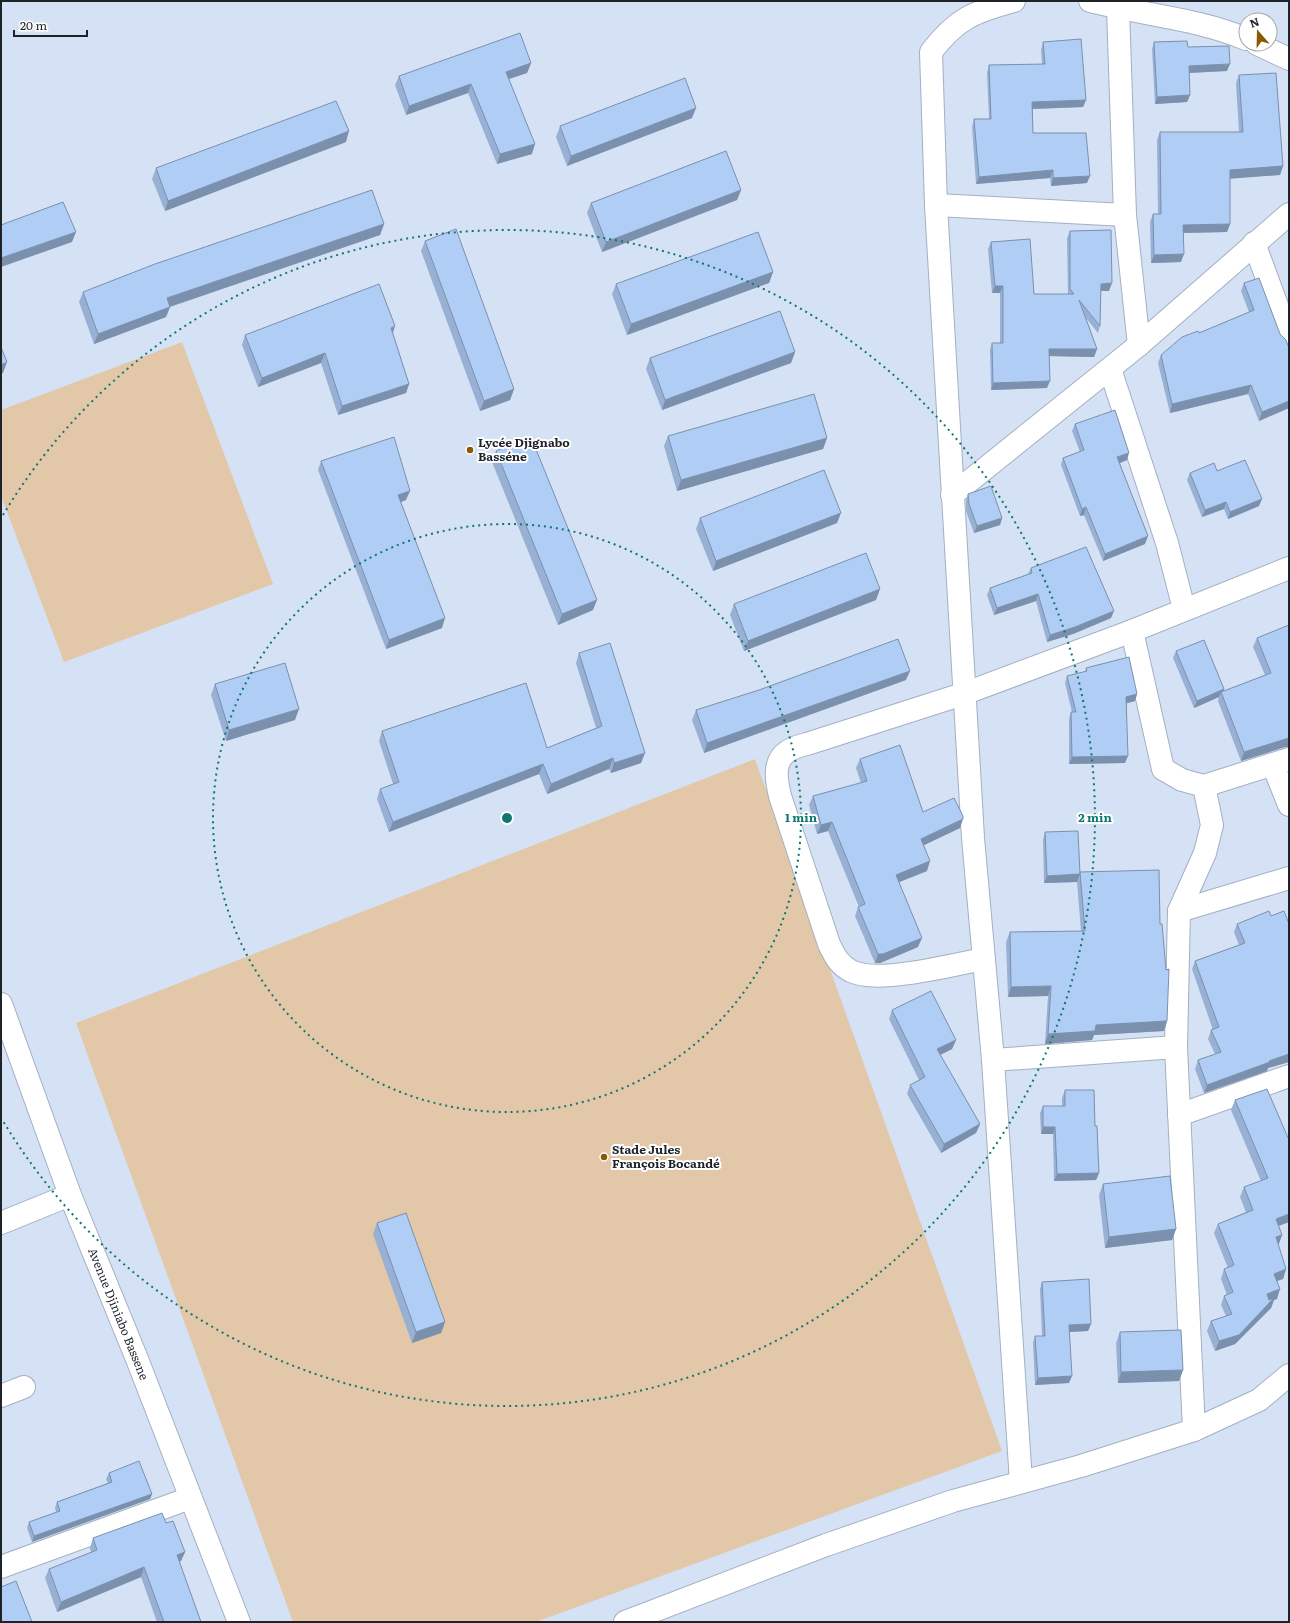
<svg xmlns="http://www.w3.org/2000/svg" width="1290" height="1623" viewBox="0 0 1290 1623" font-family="Literata,serif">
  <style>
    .green { fill: #e2c7a8 }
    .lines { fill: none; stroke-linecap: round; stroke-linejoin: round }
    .minor-casing { stroke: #a3b0c2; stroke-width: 24 }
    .major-casing { stroke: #a3b0c2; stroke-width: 24 }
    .minor { stroke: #fff; stroke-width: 22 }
    .major { stroke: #fff; stroke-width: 22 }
    .wall { fill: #97b0d4 }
    .shaded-wall { fill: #7b90ac }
    .building { fill: #b0cdf6; stroke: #7b90ac }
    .ring { fill: none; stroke: #0f766e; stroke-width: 2; stroke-dasharray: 2 4 }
    .poi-dot { fill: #8b5803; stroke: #fff; stroke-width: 1.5 }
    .labels { text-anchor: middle; stroke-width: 4; stroke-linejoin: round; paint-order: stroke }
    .poi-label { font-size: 12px; font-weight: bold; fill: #1e232a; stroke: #fff; text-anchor: start }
    .street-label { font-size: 12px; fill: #1e232a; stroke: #fff }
    .centre { fill: #0f766e; stroke: #fff; stroke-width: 2 }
    .ring-label { font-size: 12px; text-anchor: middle; font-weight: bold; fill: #0f766e; stroke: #fff; stroke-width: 4; stroke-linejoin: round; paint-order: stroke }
  </style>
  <rect width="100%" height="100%" fill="#d5e2f5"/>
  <!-- green -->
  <g class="green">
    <path d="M182,342L273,584L64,662L1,496V410Z"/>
    <path d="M755,759L1002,1451L536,1622H293L76,1023Z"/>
  </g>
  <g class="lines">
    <!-- minor casing -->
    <g class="minor-casing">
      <g id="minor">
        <path d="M1014,1C974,12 957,18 931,52L936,205L973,838L993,1060L1021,1482"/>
        <path d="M1090,1C1142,15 1196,18 1246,39"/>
        <path d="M1118,9L1125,215L1139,345"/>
        <path d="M1257,44L1289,59"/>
        <path d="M936,205L1125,215"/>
        <path d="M1254,243L1289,338"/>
        <path d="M1110,369L1167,543L1184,609"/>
        <path d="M952,495L1139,345L1289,214"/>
        <path d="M1132,631L1163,769L1182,780L1204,786L1212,825L1205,853L1179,911L1176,1047L1194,1430"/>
        <path d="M1273,765L1289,805"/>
        <path d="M1204,786L1289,759"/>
        <path d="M1179,911L1289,878"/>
        <path d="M984,959C955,964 877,985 851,971C839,965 835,956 829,944L780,796C777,783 772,762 787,752C793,747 803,745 810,743L966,693L1132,631L1289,568"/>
        <path d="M993,1060L1176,1047"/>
        <path d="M1179,1115L1289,1076"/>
        <path d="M1,1223L70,1195"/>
        <path d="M1,1396L24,1387"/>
        <path d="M1,1567L190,1498"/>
      </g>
    </g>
    <!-- major casing -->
    <g class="major-casing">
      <g id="major">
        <path d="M1,1004L70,1195L137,1359L239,1622"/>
        <path d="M625,1622L826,1545L953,1501L1081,1466L1194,1430L1259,1400L1289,1375"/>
      </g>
    </g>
    <!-- minor -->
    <use href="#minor" class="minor"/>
    <!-- major -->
    <use href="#major" class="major"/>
  </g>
  <!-- wall -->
  <g class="wall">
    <path d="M1043,42L1086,100L1083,107L1033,109V133L1087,183L1051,186L1050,178L976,184L972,127L974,119H989L987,73L989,65L1042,64L1041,50Z"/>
    <path d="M1154,42L1188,47L1227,71L1189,73L1190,95L1187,102L1155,104L1152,49Z"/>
    <path d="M531,63L527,73L509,79L532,154L497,164L468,93L406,115L395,85L399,76Z"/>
    <path d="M1239,75L1283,166L1280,175L1230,178V224L1227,232L1183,233L1181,262L1151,263L1150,222L1153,214H1158L1157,140L1160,132H1239L1236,83Z"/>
    <path d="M692,118L567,166L556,137L560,126Z"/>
    <path d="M346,142L165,211L152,179L156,168Z"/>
    <path d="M741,190L737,200L602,252L587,213L591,203Z"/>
    <path d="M384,224L380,235L170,307L166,317L94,344L79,302L83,292Z"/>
    <path d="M1070,231L1109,291H1101L1100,326L1098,333L1086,318L1097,349L1094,357L1049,356L1047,388L991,390L990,350L992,343H1000V293H992L988,249L991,242L1034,294H1068L1067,238Z"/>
    <path d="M425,241L514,389L510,400L480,411L421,251Z"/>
    <path d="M773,272L769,283L627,335L612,294L616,284Z"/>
    <path d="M1244,283L1280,334L1289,348V408L1259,421L1248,394L1170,413L1158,363L1161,355L1199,333L1249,312L1241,291Z"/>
    <path d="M393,333L409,384L406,393L338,415L321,363L258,387L242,345L245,335Z"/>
    <path d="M795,352L791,363L662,410L646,369L650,358Z"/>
    <path d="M1075,424L1127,460L1120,463L1145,544L1103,561L1084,515L1080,516L1061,465L1063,458L1080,452L1072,431Z"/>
    <path d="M668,436L827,438L823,449L677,491L664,446Z"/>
    <path d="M496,451L593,610L558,625L492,462Z"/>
    <path d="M321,461L406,500L401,502L442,628L386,649L318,470Z"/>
    <path d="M1217,471L1259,506L1228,519L1224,509L1202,517L1187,480L1190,473Z"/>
    <path d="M968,494L1002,518L1000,525L974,533L966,511V501Z"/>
    <path d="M700,518L837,523L713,571L696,529Z"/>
    <path d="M1031,568L1111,618L1073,634L1047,642L1036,601L994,615L987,595L990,588L1028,574Z"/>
    <path d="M876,600L744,651L730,615L734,604Z"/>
    <path d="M1289,625V747H1285L1241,761L1218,701L1219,697L1194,708L1173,658L1176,651L1224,689V691L1265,675L1253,647L1257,638Z"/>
    <path d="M579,653L641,763L611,773L609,769L547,794L539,774L389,832L377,799L380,789L393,784L379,741L382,731L547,748L596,728L576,663Z"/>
    <path d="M1086,668L1137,694L1135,701L1127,703L1125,763L1069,764V719L1071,712H1072L1065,683L1067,676L1085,672Z"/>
    <path d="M906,680L704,753L692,720L696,710Z"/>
    <path d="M215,684L295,720L226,741L211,695Z"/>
    <path d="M860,759L923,812L960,828L924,845L927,871L899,882L918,947L880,963H875L855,916L858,907H859L828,831L817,834L809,805L813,796L861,783L856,768Z"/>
    <path d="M1045,832L1080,874V872L1160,924L1167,1021L1164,1031L1094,1035L1092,1040L1045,1044L1048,996L1008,997L1006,942L1010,932L1081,931L1077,882L1044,883L1043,840Z"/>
    <path d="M1271,916L1289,924V1062L1268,1068L1267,1071L1204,1093L1195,1069L1198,1060L1215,1054L1208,1039L1211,1030H1213L1192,969L1195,961L1239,945L1234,932L1237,924Z"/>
    <path d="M892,1010L956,1040L952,1049L940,1055L980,1124L976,1133L941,1153L907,1094L910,1085L919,1080L889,1019Z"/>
    <path d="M1065,1090L1095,1126L1099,1173L1096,1180L1054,1181L1053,1134H1041L1040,1113L1043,1106H1062V1098Z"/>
    <path d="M1235,1100L1289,1140V1222L1279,1226L1282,1235L1278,1245L1286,1269L1283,1279L1277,1281V1299L1274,1300L1271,1308L1235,1344L1215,1351L1207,1331L1211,1321L1226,1316L1221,1305L1224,1296L1227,1295L1221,1279L1224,1269L1228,1268L1214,1233L1218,1224L1246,1212L1240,1197L1244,1187L1261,1181L1231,1110Z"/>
    <path d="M1103,1184L1176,1229L1172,1240L1105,1248L1099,1195Z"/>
    <path d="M377,1223L445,1322L441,1333L412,1343L373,1234Z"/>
    <path d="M1042,1282L1091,1324L1088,1331L1069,1332V1383L1035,1385L1033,1343L1035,1336H1042L1040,1289Z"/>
    <path d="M1120,1332L1183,1370L1179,1381L1118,1383L1116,1343Z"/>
    <path d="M109,1473L152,1494L150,1499L32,1542L27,1528L29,1522L56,1512L55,1508L57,1502L108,1483L106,1479Z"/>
    <path d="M166,1523L185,1552L181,1561L179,1562L201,1622H157L141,1577L57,1612L45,1578L49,1569L91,1552L90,1548L93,1538Z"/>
  </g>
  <!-- shaded-wall -->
  <g class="shaded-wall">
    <path d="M531,63L527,73L503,81L506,72Z"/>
    <path d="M1230,64L1227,71L1186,73L1189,66Z"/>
    <path d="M471,84L468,93L406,115L409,106Z"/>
    <path d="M1190,95L1187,102L1155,104L1157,97Z"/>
    <path d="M1086,100L1083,107L1030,109L1032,102Z"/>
    <path d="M696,108L692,118L567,166L571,156Z"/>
    <path d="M349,131L346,142L165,211L168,201Z"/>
    <path d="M535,144L532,154L497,164L500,154Z"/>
    <path d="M1283,166L1280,175L1227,179L1230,170Z"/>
    <path d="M1053,170L1050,178L976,184L979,177Z"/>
    <path d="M1090,176L1087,183L1051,186L1053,178Z"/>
    <path d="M741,190L737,200L602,252L606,242Z"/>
    <path d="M384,224L380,235L163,309L167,298Z"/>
    <path d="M1230,224L1227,232L1180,233L1183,225Z"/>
    <path d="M76,232L72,242L1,267V258Z"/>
    <path d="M1184,254L1181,262L1151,263L1154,255Z"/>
    <path d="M773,272L769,283L627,335L631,324Z"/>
    <path d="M1112,283L1109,291H1099L1101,284Z"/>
    <path d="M995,286H1003L1000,293H992Z"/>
    <path d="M170,307L166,317L94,344L98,334Z"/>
    <path d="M395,326L392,336L391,328Z"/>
    <path d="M1049,349H1097L1094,357L1046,356Z"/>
    <path d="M795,352L791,363L662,410L665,400Z"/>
    <path d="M325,353L321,363L258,387L262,378Z"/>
    <path d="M7,362L3,373L1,374V365Z"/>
    <path d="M1050,381L1047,388L991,390L993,383Z"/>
    <path d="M409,384L406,393L338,415L342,406Z"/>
    <path d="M1251,385L1248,394L1170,413L1172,404Z"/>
    <path d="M514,389L510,400L480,411L484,401Z"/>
    <path d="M1289,401V408L1259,421L1262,412Z"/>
    <path d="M827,438L823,449L677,491L681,480Z"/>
    <path d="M1129,453L1127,460L1115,465L1117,457Z"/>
    <path d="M410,491L406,500L395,504L398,495Z"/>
    <path d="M1262,499L1259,506L1228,519L1230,512Z"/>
    <path d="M1226,502L1224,509L1202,517L1205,510Z"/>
    <path d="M1086,507L1084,515L1080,516L1082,509Z"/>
    <path d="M841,513L837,523L713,571L716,561Z"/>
    <path d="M1002,518L1000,525L974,533L977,526Z"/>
    <path d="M1148,536L1145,544L1103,561L1105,554Z"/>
    <path d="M880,589L876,600L744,651L748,641Z"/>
    <path d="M1038,594L1036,601L994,615L997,608Z"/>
    <path d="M597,600L593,610L558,625L562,614Z"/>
    <path d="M1114,611L1111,618L1073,634L1047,642L1050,635Z"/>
    <path d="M445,618L442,628L386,649L389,640Z"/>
    <path d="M910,671L906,680L704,753L707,743Z"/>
    <path d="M1224,689L1222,695L1221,692L1219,697L1194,708L1197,701Z"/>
    <path d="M1137,694L1135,701L1124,704L1126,697Z"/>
    <path d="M299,709L295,720L226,741L229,730Z"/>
    <path d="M1289,738V747H1285L1241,761L1244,752Z"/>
    <path d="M645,753L641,763L611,773L614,763Z"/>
    <path d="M1128,756L1125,763L1069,764L1072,757Z"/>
    <path d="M613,758L609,769L547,794L551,784Z"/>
    <path d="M543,764L539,774L389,832L393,822Z"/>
    <path d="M963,819L960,828L918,848L921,839Z"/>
    <path d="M832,822L828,831L817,834L821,825Z"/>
    <path d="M930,861L927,871L892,885L896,875Z"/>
    <path d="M1080,874L1077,882L1044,883L1047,876Z"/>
    <path d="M922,938L918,947L880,963H875L878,954Z"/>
    <path d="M1051,986L1048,996L1008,997L1011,987Z"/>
    <path d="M1167,1021L1164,1031L1094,1035L1092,1040L1045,1044L1048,1034L1096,1025Z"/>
    <path d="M956,1040L952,1049L934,1058L937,1049Z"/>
    <path d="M1289,1054V1062L1268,1068L1267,1071L1204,1093L1207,1085L1269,1061Z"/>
    <path d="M980,1124L976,1133L941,1153L944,1144Z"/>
    <path d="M1043,1127H1055L1053,1134H1041Z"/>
    <path d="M1099,1173L1096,1180L1054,1181L1057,1174Z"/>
    <path d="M1289,1214V1222L1272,1228L1276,1219Z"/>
    <path d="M1176,1229L1172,1240L1105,1248L1109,1237Z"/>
    <path d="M1282,1235L1279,1244L1272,1247L1276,1237Z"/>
    <path d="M1286,1269L1283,1279L1271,1283L1274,1274Z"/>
    <path d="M1280,1289L1277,1299L1274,1300L1271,1308L1235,1344L1215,1351L1219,1341L1264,1304L1267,1294Z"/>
    <path d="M445,1322L441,1333L412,1343L416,1332Z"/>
    <path d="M1091,1324L1088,1331L1066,1332L1069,1325Z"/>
    <path d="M1183,1370L1179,1381L1118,1383L1121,1372Z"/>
    <path d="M1072,1376L1069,1383L1035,1385L1038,1378Z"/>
    <path d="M152,1494L150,1499L32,1542L34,1536Z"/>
    <path d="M185,1552L181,1561L173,1564L177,1555Z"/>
    <path d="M144,1567L141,1577L57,1612L61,1602Z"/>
  </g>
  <!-- building -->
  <g class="building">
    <path d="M520,33L531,63L506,72L535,144L500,154L471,84L409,106L399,76Z"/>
    <path d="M1081,39L1086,100L1032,102L1033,133H1086L1090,176L1053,178V170L979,177L974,119H991L989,65L1045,64L1043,42Z"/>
    <path d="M1187,41L1188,47L1229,46L1230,64L1189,66L1190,95L1157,97L1154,42Z"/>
    <path d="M1276,73L1283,166L1230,170V224L1183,225L1184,254L1154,255L1153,214H1161L1160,132H1243L1239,75Z"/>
    <path d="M685,78L696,108L571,156L560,126Z"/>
    <path d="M336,101L349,131L168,201L156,168Z"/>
    <path d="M726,151L741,190L606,242L591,203Z"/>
    <path d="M372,190L384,224L167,298L170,307L98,334L83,292L155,264Z"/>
    <path d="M63,202L76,232L1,258V225Z"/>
    <path d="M456,229L514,389L484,401L425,241Z"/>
    <path d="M1111,230L1112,283L1101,284L1100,326L1079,300L1097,349H1049L1050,381L993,383L992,343H1003V286H995L991,242L1030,239L1034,294H1074L1070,289V231Z"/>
    <path d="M758,232L773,272L631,324L616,284Z"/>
    <path d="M1259,278L1280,334L1286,340L1289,348V401L1262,412L1251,385L1172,404L1161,355L1182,337L1198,331L1199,333L1254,310L1244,283Z"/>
    <path d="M379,284L395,326L391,328L409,384L342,406L325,353L262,378L245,335Z"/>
    <path d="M780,311L795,352L665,400L650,358Z"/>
    <path d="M1,347L7,362L1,365Z"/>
    <path d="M814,394L827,438L681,480L668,436Z"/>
    <path d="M1115,410L1129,453L1117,457L1148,536L1105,554L1086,507L1082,509L1063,458L1084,450L1075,424Z"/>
    <path d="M394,437L410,491L398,495L445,618L389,640L321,461Z"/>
    <path d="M531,437L597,600L562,614L496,451Z"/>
    <path d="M1245,460L1262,499L1230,512L1226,502L1205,510L1190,473L1214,463L1217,471Z"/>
    <path d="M824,470L841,513L716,561L700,518Z"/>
    <path d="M991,486L1002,518L977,526L969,504L968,494Z"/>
    <path d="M1086,547L1114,611L1075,627L1050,635L1038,594L997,608L990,588L1032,573L1031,568Z"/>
    <path d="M866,553L880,589L748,641L734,604Z"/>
    <path d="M1289,625V738L1244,752L1221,692L1271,673L1257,638Z"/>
    <path d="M898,639L910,671L707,743L696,710L759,690Z"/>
    <path d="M1204,640L1224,689L1197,701L1176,651Z"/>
    <path d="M610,643L645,753L614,763L613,758L551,784L543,764L393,822L380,789L399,782L382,731L526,683L547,748L602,726L579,653Z"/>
    <path d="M1129,657L1137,694L1126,697L1128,756L1072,757L1071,712H1076L1067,676L1087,671L1086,668Z"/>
    <path d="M285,663L299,709L229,730L215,684Z"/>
    <path d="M900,745L923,812L954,798L963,816V819L921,839L930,861L896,875L922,938L883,954H878L858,907L865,904L832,822L821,825L813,796L867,781L860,759Z"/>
    <path d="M1078,831L1080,874L1047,876L1045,832Z"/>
    <path d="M1159,870L1160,924H1162L1166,970L1169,969L1167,1021L1096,1025L1095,1031L1048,1034L1051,986L1011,987L1010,932L1085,931L1080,872Z"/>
    <path d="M1269,911L1271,916L1284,911L1289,924V1054L1269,1061L1270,1062L1207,1085L1198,1060L1221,1052L1211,1030L1219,1027L1195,961L1245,943L1237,924Z"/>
    <path d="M931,991L956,1040L937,1049L980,1124L944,1144L910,1085L925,1077L892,1010Z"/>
    <path d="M1267,1089L1289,1140V1214L1276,1219L1282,1235L1276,1237L1286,1269L1274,1274L1280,1289L1267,1294L1269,1300L1274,1298L1239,1335L1219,1341L1211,1321L1232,1314L1224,1296L1233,1292L1224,1269L1234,1265L1218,1224L1253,1210L1244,1187L1268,1178L1235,1100Z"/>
    <path d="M1065,1090H1094L1095,1126H1097L1099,1173L1057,1174L1055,1127H1043V1106H1065Z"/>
    <path d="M1170,1176L1176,1229L1109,1237L1103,1184Z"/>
    <path d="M406,1213L445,1322L416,1332L377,1223Z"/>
    <path d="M1089,1279L1091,1324L1069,1325L1072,1376L1038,1378L1035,1336H1045L1042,1282Z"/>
    <path d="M1181,1330L1183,1370L1121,1372L1120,1332Z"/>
    <path d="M139,1461L152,1494L34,1536L29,1522L60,1511L57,1502L112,1482L109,1473Z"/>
    <path d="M162,1513L166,1523L173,1521L185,1552L177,1555L201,1622H164L144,1567L61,1602L49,1569L97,1550L93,1538Z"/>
    <path d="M16,1581L32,1622H1V1587Z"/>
  </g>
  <!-- distance rings -->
  <g class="ring">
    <circle cx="507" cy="818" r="294"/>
    <path d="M3 515A588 588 0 1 1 3 1121"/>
  </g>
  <!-- markers -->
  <g class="poi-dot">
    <circle cx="470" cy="450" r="4"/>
    <circle cx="604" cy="1157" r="4"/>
  </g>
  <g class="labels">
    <!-- poi labels -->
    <g class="poi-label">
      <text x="478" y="447">Lycée Djignabo<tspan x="478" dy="14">Basséne</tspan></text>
      <text x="612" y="1154">Stade Jules<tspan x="612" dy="14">François Bocandé</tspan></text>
    </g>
    <!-- street labels -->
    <g class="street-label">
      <text transform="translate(118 1314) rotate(68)" y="4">Avenue Djiniabo Bassene</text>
    </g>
  </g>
  <circle cx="507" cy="818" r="6" class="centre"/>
  <g class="ring-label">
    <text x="801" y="822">1 min</text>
    <text x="1095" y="822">2 min</text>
  </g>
  <!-- border -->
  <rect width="1290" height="1623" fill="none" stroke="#1e232a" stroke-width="4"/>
  <!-- north arrow -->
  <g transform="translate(1258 32) rotate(340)"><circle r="19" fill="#ffffff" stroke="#a5a7aa"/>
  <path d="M0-3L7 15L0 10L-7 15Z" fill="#8b5803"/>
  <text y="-6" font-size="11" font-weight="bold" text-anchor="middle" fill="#1e232a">N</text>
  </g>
  <!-- scale -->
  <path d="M14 30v6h73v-6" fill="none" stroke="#1e232a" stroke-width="2"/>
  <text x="20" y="30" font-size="12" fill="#1e232a" stroke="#ffffff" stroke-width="3" paint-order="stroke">20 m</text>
</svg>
